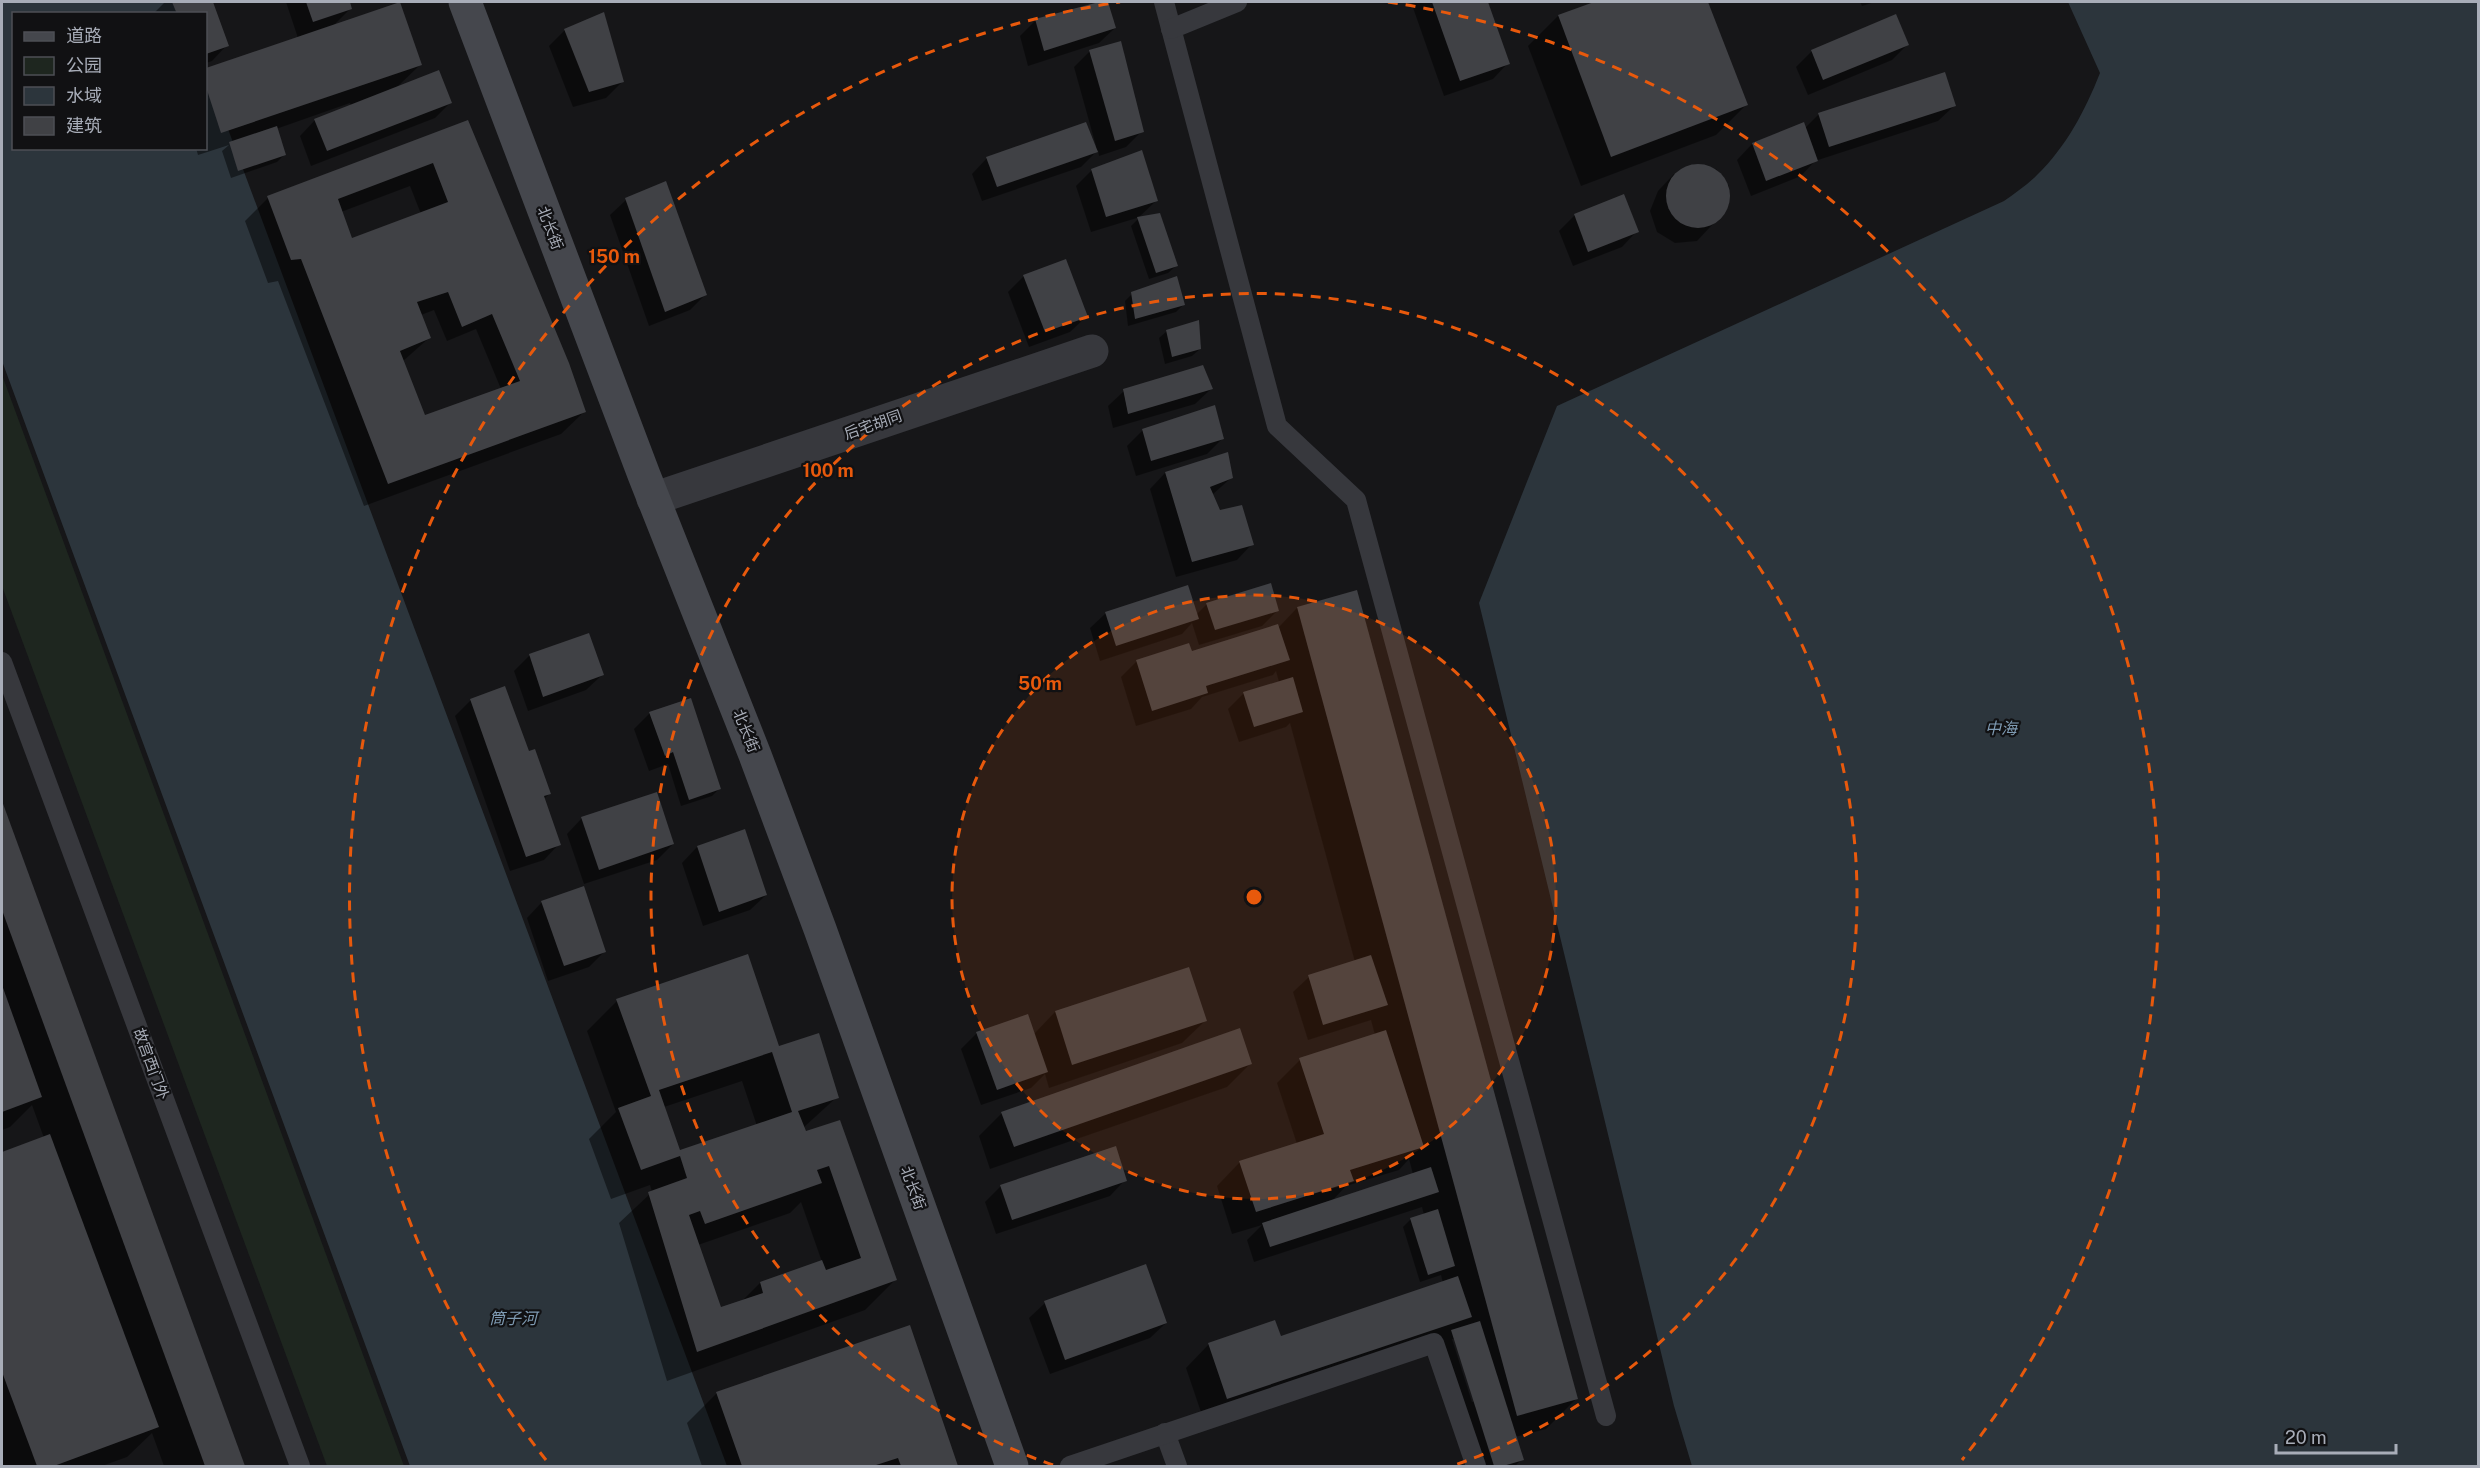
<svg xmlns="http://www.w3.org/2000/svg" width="2480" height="1468" viewBox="0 0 2480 1468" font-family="'Public Sans','Noto Sans SC',sans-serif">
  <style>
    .green { fill: #1e261f }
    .water { fill: #2c353c }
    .shadow { fill: #0007; fill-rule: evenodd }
    .building { fill: #404145; fill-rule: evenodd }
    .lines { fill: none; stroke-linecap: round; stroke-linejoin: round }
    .lane { stroke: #37383d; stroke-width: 20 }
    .street { stroke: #37383d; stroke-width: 33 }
    .secondary { stroke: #45474d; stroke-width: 33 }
    .ring { fill: none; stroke: #e8590c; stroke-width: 3; stroke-dasharray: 10 8 }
    .labels { text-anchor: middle; stroke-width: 4.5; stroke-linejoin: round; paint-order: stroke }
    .street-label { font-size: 15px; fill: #a8adb8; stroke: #111113 }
    .water-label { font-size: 16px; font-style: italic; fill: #7f9bb3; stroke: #111113 }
    .centre { fill: #e8590c; stroke: #111113; stroke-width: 3 }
    .ring-label { font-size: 18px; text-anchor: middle; font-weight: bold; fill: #e8590c; stroke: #111113; stroke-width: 4.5; stroke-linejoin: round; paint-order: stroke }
  </style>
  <rect width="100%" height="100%" fill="#161618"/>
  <!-- green -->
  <path class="green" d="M2,375L404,1466H327L2,586Z"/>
  <!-- water -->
  <g class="water">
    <path d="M2,2H180L184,13L14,14V148H206V70L727,1466H410L2,361Z"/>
    <path d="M2068,2H2478V1466H1692L1674,1406L1479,603L1557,406L2004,201C2015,193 2027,185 2037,175C2066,147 2085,111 2100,73Z"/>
  </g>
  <!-- shadow -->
  <g class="shadow">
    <path d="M165,2H211L227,45L212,61L206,63V14H156L155,12Z"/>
    <path d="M286,2H348L351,8L332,27L420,65L396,88L450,103L435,118L311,166L300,136L315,120L351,106L350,103L276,129L285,154L277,162L231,178L222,151L229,145L198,155L196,148H206V70L298,38Z"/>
    <path d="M1106,2L1115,28L1099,43L1028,66L1020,36L1035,21Z"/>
    <path d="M1411,2H1486L1508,63L1493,79L1444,96Z"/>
    <path d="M1598,2H1707L1746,105L1716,135L1581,186L1528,46L1558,16Z"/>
    <path d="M1860,2H1875L1862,6Z"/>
    <path d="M565,30L622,82L606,98L573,107L549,46Z"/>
    <path d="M1120,42L1142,131L1126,147L1099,156L1098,150L1081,167L982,201L972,174L987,158L1096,146L1074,67L1089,52Z"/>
    <path d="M1907,45L1892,60L1808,95L1796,67L1812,51Z"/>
    <path d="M1954,106L1938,121L1815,161L1801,176L1751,196L1737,160L1752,144L1804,129L1819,114Z"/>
    <path d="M468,122L585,411L561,434L364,506L278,281L268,283L245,221L268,198ZM410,186L421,214L351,240L341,212ZM434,310L447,341L476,329L501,389L424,417L402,362L429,338L421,315Z"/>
    <path d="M1694,164L1716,169L1729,186L1728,208L1697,241L1675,243L1657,232L1650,211L1658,191L1674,174Z"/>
    <path d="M1092,170L1156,201L1138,218L1176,266L1168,273L1149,279L1131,226L1140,217L1091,232L1076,186Z"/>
    <path d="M626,200L705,295L690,310L649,326L610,215Z"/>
    <path d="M1575,215L1637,231L1622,247L1573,266L1559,231Z"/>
    <path d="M1024,276L1086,317L1070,332L1029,347L1008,292Z"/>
    <path d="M1132,294L1183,305L1176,312L1128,326L1125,301Z"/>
    <path d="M1167,331L1200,349L1192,356L1165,364L1159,338Z"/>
    <path d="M1211,389L1195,404L1113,428L1108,406L1124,391Z"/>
    <path d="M1143,430L1223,438L1207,454L1136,476L1127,446Z"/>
    <path d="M1165,473L1231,478L1212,495L1220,512L1252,544L1237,560L1176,577L1150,489Z"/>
    <path d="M1356,592L1576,1399L1546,1429L1515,1437L1522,1459L1515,1466H1474L1436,1347L1204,1421L1186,1368L1209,1344L1280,1338L1443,1283L1441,1275L1420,1282L1403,1227L1411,1219L1424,1215L1422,1207L1254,1262L1247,1240L1262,1225L1232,1234L1217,1186L1240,1162L1297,1144L1277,1083L1300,1060L1375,1035L1371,1020L1308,1040L1293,992L1309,977L1355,962L1290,723L1286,727L1239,742L1228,709L1244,693L1279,682L1276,671L1273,675L1202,697L1191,709L1136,726L1121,677L1137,661L1191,653L1278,628L1297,608ZM1409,1159L1413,1174L1331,1202L1346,1186L1399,1170ZM1452,1339H1455L1475,1401L1472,1402Z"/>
    <path d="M1207,604L1278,610L1262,626L1199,645L1192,623L1182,634L1100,661L1090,628L1106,613L1196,615Z"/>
    <path d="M588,635L602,675L586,690L528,711L514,671L529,656Z"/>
    <path d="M471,700L528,753L549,794L544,799L559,844L544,860L510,871L455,716Z"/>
    <path d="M650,713L719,789L712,796L681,806L668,764L649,771L634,729Z"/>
    <path d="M2,805L244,1466H164L152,1433L127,1457L102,1466H2V1154L44,1138L32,1105L10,1127L2,1130Z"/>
    <path d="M582,818L673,844L657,860L584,884L567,834Z"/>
    <path d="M697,847L766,895L750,910L703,926L682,863Z"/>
    <path d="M542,902L605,951L589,967L548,981L527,918Z"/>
    <path d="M747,956L778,1048L837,1097L803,1128L805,1133L839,1122L895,1280L865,1310L667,1381L619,1223L652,1192L650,1185L611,1199L589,1139L616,1112L587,1031L617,1001ZM742,1081L757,1126L679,1152L664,1107ZM801,1202L822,1262L760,1283L742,1301L720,1309L698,1245L790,1213Z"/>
    <path d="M1188,969L1206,1020L1182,1043L1049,1088L1045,1074L1031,1088L981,1105L961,1049L977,1033L1033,1035L1055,1012Z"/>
    <path d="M1250,1064L1227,1087L990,1169L979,1136L1002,1113Z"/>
    <path d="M1125,1180L1110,1196L996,1234L985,1202L1001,1186Z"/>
    <path d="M1045,1303L1166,1323L1150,1338L1050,1374L1029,1318Z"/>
    <path d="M909,1327L957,1466H702L687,1423L717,1393Z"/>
  </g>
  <!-- building -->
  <g class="building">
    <path d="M172,2H213L229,46L206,54V14H177Z"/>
    <path d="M306,2H350L352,9L313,22Z"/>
    <path d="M400,2L422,65L221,133L206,87V68Z"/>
    <path d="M1099,2H1108L1116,28L1044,51L1035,19Z"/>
    <path d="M1432,2H1488L1510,64L1460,81Z"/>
    <path d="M1594,2H1708L1748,105L1611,157L1558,15Z"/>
    <path d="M604,12L624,82L589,92L564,29Z"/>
    <path d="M1896,14L1909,45L1823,80L1811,50Z"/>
    <path d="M1121,41L1144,132L1115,141L1089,50Z"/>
    <path d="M439,70L452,103L327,151L314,119Z"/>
    <path d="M1945,72L1956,106L1829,147L1818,113Z"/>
    <path d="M468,120L569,363L586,412L388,484L301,259L291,260L267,196ZM433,163L448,202L352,238L338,199ZM448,292L462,327L492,314L520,381L425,415L400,351L431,338L417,302Z"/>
    <path d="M1086,122L1098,152L997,187L986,157Z"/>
    <path d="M1804,122L1818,161L1766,181L1752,143Z"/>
    <path d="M277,126L286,155L238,171L229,142Z"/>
    <path d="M1142,150L1158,201L1106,217L1091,169Z"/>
    <circle cx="1698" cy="196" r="32"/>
    <path d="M666,181L707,295L665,312L625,198Z"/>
    <path d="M1624,194L1639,232L1588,252L1574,214Z"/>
    <path d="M1160,213L1178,266L1156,273L1137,217Z"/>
    <path d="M1066,259L1088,317L1045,332L1023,275Z"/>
    <path d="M1177,276L1185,305L1135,319L1131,292Z"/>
    <path d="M1199,320L1201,349L1172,357L1166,330Z"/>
    <path d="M1203,365L1213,389L1128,414L1123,389Z"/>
    <path d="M1215,405L1224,439L1151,461L1142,429Z"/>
    <path d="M1228,452L1233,478L1210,487L1220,510L1242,505L1254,545L1192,562L1165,472Z"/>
    <path d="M1271,583L1279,611L1215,630L1206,603Z"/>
    <path d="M1188,585L1199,619L1116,646L1105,612Z"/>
    <path d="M1357,590L1578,1399L1517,1416L1297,607Z"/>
    <path d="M1278,624L1290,660L1206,686L1208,693L1152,711L1136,660L1189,643L1192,651Z"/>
    <path d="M589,633L604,675L543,697L529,654Z"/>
    <path d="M1293,677L1303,712L1254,727L1243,692Z"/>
    <path d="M505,686L529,751L535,749L551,794L544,796L561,845L526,857L470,699Z"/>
    <path d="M691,698L721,789L689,800L673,752L665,756L649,712Z"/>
    <path d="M657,792L674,844L599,870L581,817Z"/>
    <path d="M2,801L245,1466H205L2,910Z"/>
    <path d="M745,829L767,895L719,912L697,846Z"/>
    <path d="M584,886L606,952L564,966L541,901Z"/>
    <path d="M748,954L779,1046L819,1033L839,1098L798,1111L806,1131L840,1120L897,1280L697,1352L648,1192L687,1178L680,1156L641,1170L618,1108L651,1096L616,999ZM772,1052L792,1112L680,1150L659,1090ZM829,1166L861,1258L826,1270L822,1260L760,1282L763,1293L721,1307L689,1215L700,1211L705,1224L822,1183L817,1170Z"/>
    <path d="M1371,955L1388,1005L1323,1025L1308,975Z"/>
    <path d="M1189,967L1207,1021L1072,1065L1055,1011Z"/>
    <path d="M2,985L42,1097L2,1112Z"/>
    <path d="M1028,1014L1048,1072L997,1090L976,1032Z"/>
    <path d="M1240,1028L1252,1064L1014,1147L1001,1112Z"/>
    <path d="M1386,1030L1424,1147L1350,1170L1354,1181L1256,1212L1239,1161L1324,1134L1299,1058Z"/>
    <path d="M50,1134L159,1427L54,1466H37L2,1372V1152Z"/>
    <path d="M1116,1146L1127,1181L1012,1220L1000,1185Z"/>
    <path d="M1431,1167L1439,1192L1270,1247L1262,1223Z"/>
    <path d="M1438,1209L1455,1266L1428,1275L1410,1218Z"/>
    <path d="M1146,1264L1167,1323L1065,1360L1044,1301Z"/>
    <path d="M1458,1276L1472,1317L1227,1399L1208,1343L1275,1320L1281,1336Z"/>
    <path d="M1480,1321L1524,1460L1503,1466H1494L1451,1330Z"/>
    <path d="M910,1325L958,1466H901L898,1458L873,1466H742L716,1392Z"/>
  </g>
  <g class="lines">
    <!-- lane -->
    <g class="lane">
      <path d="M1164,2L1277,426L1356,500L1606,1416"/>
      <path d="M1171,29L1237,2"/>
      <path d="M2,662L300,1466"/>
      <path d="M1165,1433L1177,1466"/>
      <path d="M1070,1466L1434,1343L1476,1466"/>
    </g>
    <!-- street -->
    <path class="street" d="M653,499L1092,351"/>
    <!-- secondary -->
    <path class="secondary" d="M465,2L644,475L755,755L820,929L1012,1466"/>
  </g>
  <!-- distance rings -->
  <circle cx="1254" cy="897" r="302" fill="#e8590c" fill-opacity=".12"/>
  <g class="ring">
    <circle cx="1254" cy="897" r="302"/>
    <path d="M1053 1465A603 603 0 1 1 1455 1465"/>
    <path d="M546 1460A905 905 0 0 1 1120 2M1388 2A905 905 0 0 1 1962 1460"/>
  </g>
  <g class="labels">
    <!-- street labels -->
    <g class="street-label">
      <text transform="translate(550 228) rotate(69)" y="5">北长街</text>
      <text transform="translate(873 425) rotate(-19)" y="5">后宅胡同</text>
      <text transform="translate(746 731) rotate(68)" y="5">北长街</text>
      <text transform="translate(151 1064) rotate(70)" y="5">故宫西门外</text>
      <text transform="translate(913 1188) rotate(70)" y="5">北长街</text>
    </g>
    <!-- water labels -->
    <g class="water-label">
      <text x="2001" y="734">中海</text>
      <text x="513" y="1324">筒子河</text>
    </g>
  </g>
  <circle cx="1254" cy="897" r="9" class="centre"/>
  <g class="ring-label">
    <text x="614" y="263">150 m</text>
    <text x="828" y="477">100 m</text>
    <text x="1040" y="690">50 m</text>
  </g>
  <!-- border -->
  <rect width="2480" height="1468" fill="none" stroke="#a8adb8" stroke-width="6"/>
  <!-- legend -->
  <rect x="12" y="12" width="195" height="138" fill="#111113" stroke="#4d4f55" stroke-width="1.5"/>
  <rect x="24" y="32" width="30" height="9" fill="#45474d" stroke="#4d4f55" stroke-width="1.5"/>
  <text x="66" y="42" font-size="18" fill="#a8adb8">道路</text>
  <rect x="24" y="57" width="30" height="18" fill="#1e261f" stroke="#4d4f55" stroke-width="1.5"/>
  <text x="66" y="72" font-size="18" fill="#a8adb8">公园</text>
  <rect x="24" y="87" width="30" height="18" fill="#2c353c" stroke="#4d4f55" stroke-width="1.5"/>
  <text x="66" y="102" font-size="18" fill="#a8adb8">水域</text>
  <rect x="24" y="117" width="30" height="18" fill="#404145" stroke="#4d4f55" stroke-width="1.5"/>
  <text x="66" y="132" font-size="18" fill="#a8adb8">建筑</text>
  <!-- scale -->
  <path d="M2276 1444v9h120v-9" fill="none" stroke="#a8adb8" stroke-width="3"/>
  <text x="2285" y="1444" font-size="18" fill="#a8adb8" stroke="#111113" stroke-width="4.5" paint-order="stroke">20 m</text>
</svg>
